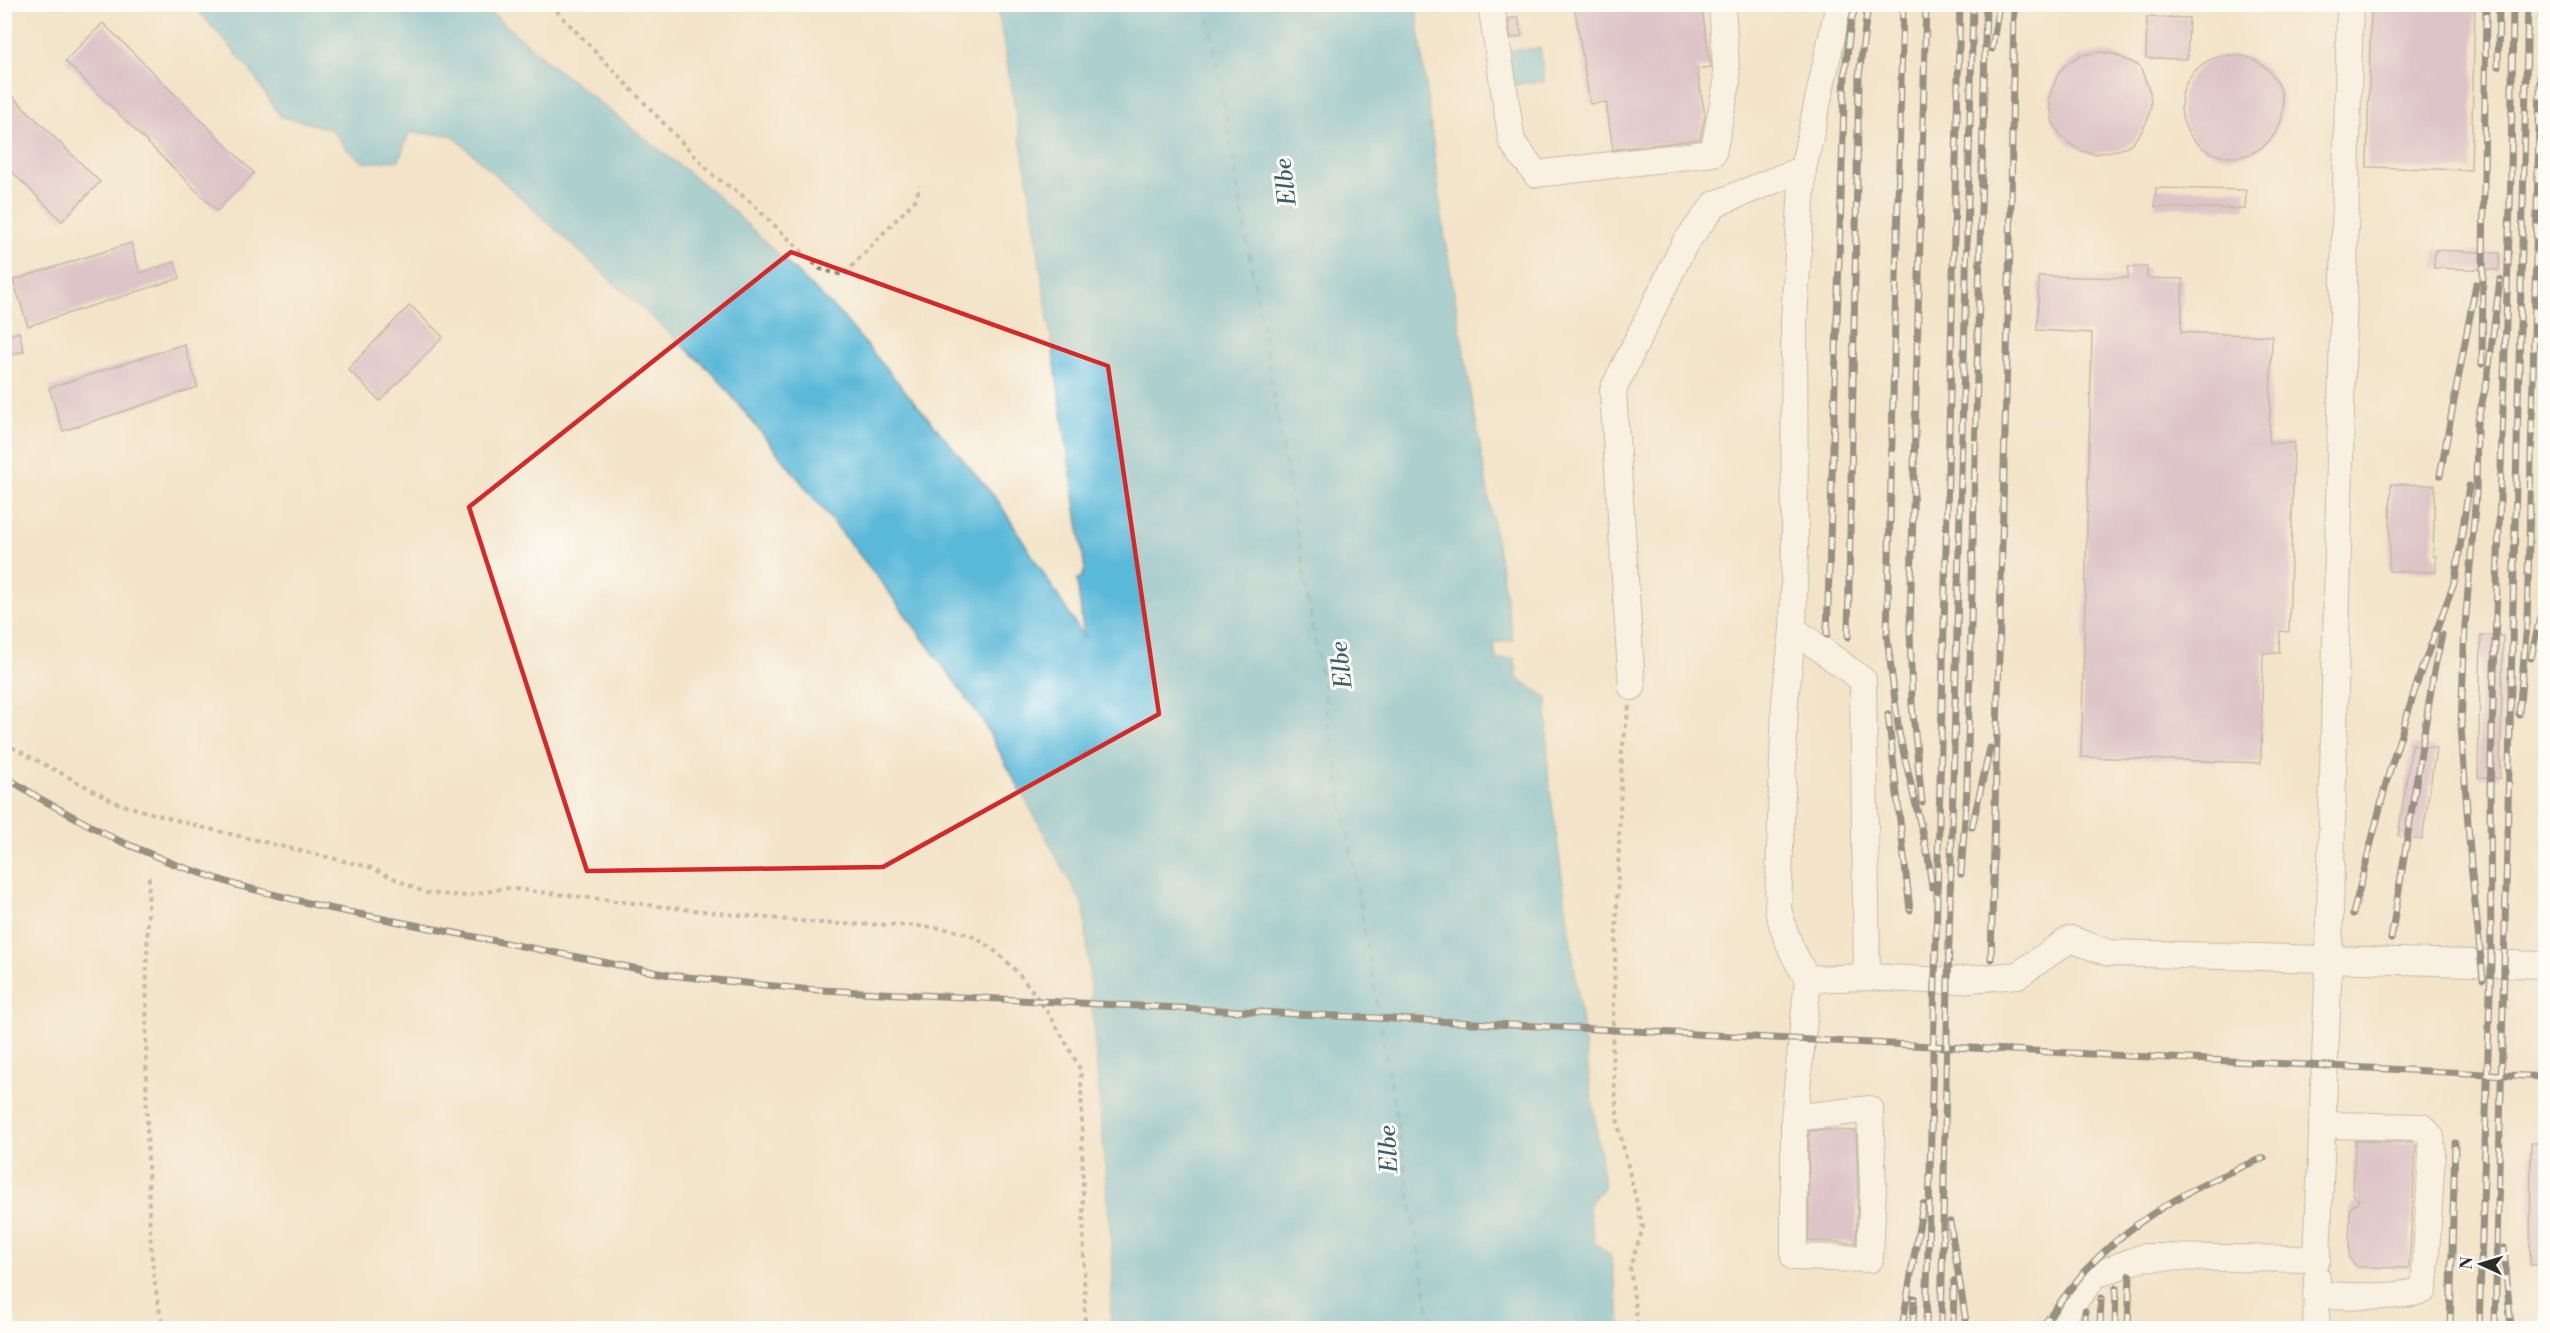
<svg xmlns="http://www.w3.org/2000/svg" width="2550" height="1333" viewBox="0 0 2550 1333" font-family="'Libre Bodoni',serif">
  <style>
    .water { fill: #5ab8d8; stroke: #427282; stroke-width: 1.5 }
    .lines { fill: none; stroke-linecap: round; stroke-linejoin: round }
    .ferry { stroke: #3b5c68; stroke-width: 1.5; stroke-dasharray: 8 6; stroke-linecap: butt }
    .building { fill: #c69ec8 }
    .minor-casing { stroke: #8f887a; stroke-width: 28 }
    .path { stroke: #8f887a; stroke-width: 4; stroke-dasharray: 4.5 4.5; stroke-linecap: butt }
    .minor { stroke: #fff; stroke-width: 26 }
    .rail-casing { stroke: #2b2b2b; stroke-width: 7 }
    .rail { stroke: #fdfcf7; stroke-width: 4.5; stroke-dasharray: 14; stroke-linecap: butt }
    .marked { fill: none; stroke: #d62828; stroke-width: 4.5; stroke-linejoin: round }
    .labels { text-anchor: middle; stroke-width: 6; stroke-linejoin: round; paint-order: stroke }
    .water-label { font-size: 24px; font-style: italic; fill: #3b5c68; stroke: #fdfcf7 }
  </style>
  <rect width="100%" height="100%" fill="#fdfcf7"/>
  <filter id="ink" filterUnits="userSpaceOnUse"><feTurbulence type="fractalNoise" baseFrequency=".0167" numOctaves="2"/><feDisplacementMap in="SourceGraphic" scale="12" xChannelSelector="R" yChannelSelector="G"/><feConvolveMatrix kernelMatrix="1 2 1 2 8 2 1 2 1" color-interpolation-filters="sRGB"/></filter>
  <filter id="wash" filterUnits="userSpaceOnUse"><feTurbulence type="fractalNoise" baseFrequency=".008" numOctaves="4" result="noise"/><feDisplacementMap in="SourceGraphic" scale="24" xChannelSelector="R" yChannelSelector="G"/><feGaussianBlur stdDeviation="1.35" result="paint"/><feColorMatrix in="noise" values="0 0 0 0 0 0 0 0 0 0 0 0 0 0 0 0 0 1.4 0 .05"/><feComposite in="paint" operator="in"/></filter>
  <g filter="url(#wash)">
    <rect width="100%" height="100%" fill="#f3e4c9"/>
    <!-- water -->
    <g class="water">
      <path d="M193,5H482L548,62L713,192L840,314L998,501L1084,638L1077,579L1081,578L1085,570L1029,188L997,5H1416L1445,240L1513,640L1494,643L1496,660L1515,658L1517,678L1547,698L1548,774L1604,1186L1588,1205L1595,1243L1610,1255L1622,1328H1110L1113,1267L1084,907L981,718L883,584L715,375L452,135L409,133L399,160L365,163L348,150L331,129L280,116L248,67Z"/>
      <path d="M1540,48L1544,81L1511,85L1507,51Z"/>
    </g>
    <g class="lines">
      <!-- ferry -->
      <path class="ferry" d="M1207,4L1432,1328"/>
    </g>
    <g id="blocks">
      <!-- building -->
      <g class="building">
        <path d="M1574,4H1701L1711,67L1697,69L1705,115L1700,139L1613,150L1606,102L1590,104Z"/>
        <path d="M2371,4H2475L2471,170L2367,167Z"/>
        <path d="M1518,17L1522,36L1511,38L1508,19Z"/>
        <path d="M2147,17L2189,18L2187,59L2146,58Z"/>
        <path d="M103,23L254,173L217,211L65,61Z"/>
        <path d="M2101,52L2114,54L2140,66L2150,92L2151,106L2148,119L2142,131L2133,142L2122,149L2095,154L2082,151L2070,144L2060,135L2053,123L2049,97L2059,72L2069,62L2081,55Z"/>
        <circle cx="2232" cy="106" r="51"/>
        <path d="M4,88L100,182L62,221L4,164Z"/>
        <path d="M2156,188L2246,190L2245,209L2155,207Z"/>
        <path d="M131,243L140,273L175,262L180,278L28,326L13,280Z"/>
        <path d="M2435,250L2500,253L2499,270L2434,268Z"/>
        <path d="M2128,267H2147V278L2183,279L2181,332L2272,336L2269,443H2294L2289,632L2280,631L2279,653H2263L2261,763L2081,757L2092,333L2037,330L2039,276L2128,278Z"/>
        <path d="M410,305L443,337L380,401L348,369Z"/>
        <path d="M19,332L24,351L4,357V337Z"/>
        <path d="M184,344L198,387L63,431L49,388Z"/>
        <path d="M2391,484L2435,485L2433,556H2436V572L2389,571Z"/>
        <path d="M2481,635L2503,636L2500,778L2478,777Z"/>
        <path d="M2412,744L2436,748L2422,840L2398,836Z"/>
        <path d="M1821,1130L1856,1131L1858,1187L1856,1243L1809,1241V1131Z"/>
        <path d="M2355,1141L2413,1142L2416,1146L2409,1268L2357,1267L2349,1258L2350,1209L2359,1200L2353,1194Z"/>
        <path d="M2531,1143H2546V1265H2530Z"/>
      </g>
    </g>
  </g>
  <g filter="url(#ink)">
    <use href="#blocks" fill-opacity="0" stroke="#8f887a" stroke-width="1.5"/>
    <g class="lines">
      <!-- minor casing -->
      <g class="minor-casing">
        <g id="minor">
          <path d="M1491,4L1512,142L1536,174L1713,153L1727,83L1722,4"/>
          <path d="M1793,629L1785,701L1778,909C1784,936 1793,956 1808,979"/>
          <path d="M1632,687L1613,390L1685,243L1715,204L1803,169L1839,4"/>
          <path d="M1867,977L1948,981L2018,975L2070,939L2109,953L2546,965"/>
          <path d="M1794,1118L1870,1109L1873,1187L1870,1259L1794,1257V1118L1808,979L1867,977L1863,680L1793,629L1795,546L1794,320L1803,169"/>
          <path d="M2316,1295C2352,1295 2390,1300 2424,1290L2432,1153L2431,1137L2423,1127L2322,1125"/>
          <path d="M2061,1328L2068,1309L2095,1275L2144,1257L2317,1259L2329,959L2350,4"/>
          <path d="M2316,1328L2317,1278"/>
        </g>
      </g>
      <!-- path -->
      <g class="path">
        <path d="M550,4L714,176L746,198L820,269L842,275L852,266L917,198L919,185"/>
        <path d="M1629,706L1622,752L1612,1054L1618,1125L1643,1228L1630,1267L1638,1328"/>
        <path d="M4,743L119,804L201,827L369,867L426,893L467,896L505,888C611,900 716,914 822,923C863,927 946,919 979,940C1024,967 1058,1026 1081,1071L1085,1328"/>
        <path d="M149,877C146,973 145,1069 148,1165C149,1216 150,1280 164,1328"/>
      </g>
      <!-- minor -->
      <use href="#minor" class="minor"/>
      <!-- rail casing -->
      <g class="rail-casing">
        <g id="rail">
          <path d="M1903,4L1887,636L1899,733L1928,857L1932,887"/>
          <path d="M1992,49L1999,4"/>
          <path d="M2498,66L2499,4"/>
          <path d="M2482,364L2486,4"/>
          <path d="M2440,475L2476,284"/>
          <path d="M1827,635L1845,72L1851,22L1856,4"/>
          <path d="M1848,637L1859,76L1868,4"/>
          <path d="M2531,658L2546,591"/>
          <path d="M1888,714L1910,910"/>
          <path d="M2519,714L2527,624L2542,4"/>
          <path d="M4,776L39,798L115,839L174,864L236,885L328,908L669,975L802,989L2546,1077"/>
          <path d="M1922,802L1912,704L1910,627L1926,4"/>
          <path d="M1972,827L1990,748"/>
          <path d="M1961,874L1967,789L1986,4"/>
          <path d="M2353,914L2388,776L2421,671L2455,581L2469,486"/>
          <path d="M2391,939L2434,671L2442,635"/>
          <path d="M1991,959L2011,205L2014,4"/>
          <path d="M2483,979L2471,865L2461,727L2465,626L2476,495L2477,424L2487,381L2500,280"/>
          <path d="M1950,1222L1967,1328"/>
          <path d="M2504,1248L2511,1328"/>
          <path d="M1902,1328L1923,1204"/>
          <path d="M1913,1328L1914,1298"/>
          <path d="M1926,1328L1960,4"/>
          <path d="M1941,1328L1948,981L1973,4"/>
          <path d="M1953,1328L1954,1281"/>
          <path d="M2041,1328C2056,1309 2070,1288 2086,1270C2134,1217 2199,1183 2264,1158"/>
          <path d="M2085,1328V1311"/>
          <path d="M2100,1328L2101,1298"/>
          <path d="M2115,1328L2116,1288"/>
          <path d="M2128,1328L2130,1275"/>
          <path d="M2450,1328L2455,1143"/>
          <path d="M2479,1328L2491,963L2490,790L2511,176L2513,4"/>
          <path d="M2495,1328L2528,4"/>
        </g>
      </g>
      <!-- rail -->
      <use href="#rail" class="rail"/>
    </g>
  </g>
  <!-- marked area -->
  <path d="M0 0H2550V1333H0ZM791,252L1108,366L1159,714L883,867L587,871L469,507Z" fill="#f3e4c9" fill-opacity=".55" fill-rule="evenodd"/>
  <path class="marked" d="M791,252L1108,366L1159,714L883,867L587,871L469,507Z"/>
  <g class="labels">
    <!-- water labels -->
    <g class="water-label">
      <text transform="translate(1285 182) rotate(-97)" y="8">Elbe</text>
      <text transform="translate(1341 665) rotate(-97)" y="8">Elbe</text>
      <text transform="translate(1388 1149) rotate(-93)" y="8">Elbe</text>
    </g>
  </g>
  <!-- margin -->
  <rect width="2550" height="1333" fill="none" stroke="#fdfcf7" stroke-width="24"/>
  <!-- north arrow -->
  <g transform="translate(2481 1264) rotate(274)" stroke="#fdfcf7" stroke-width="4.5" paint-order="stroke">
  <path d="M0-4.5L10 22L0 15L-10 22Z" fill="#2b2b2b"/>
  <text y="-9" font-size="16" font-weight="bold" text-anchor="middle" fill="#2b2b2b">N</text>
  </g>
</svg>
